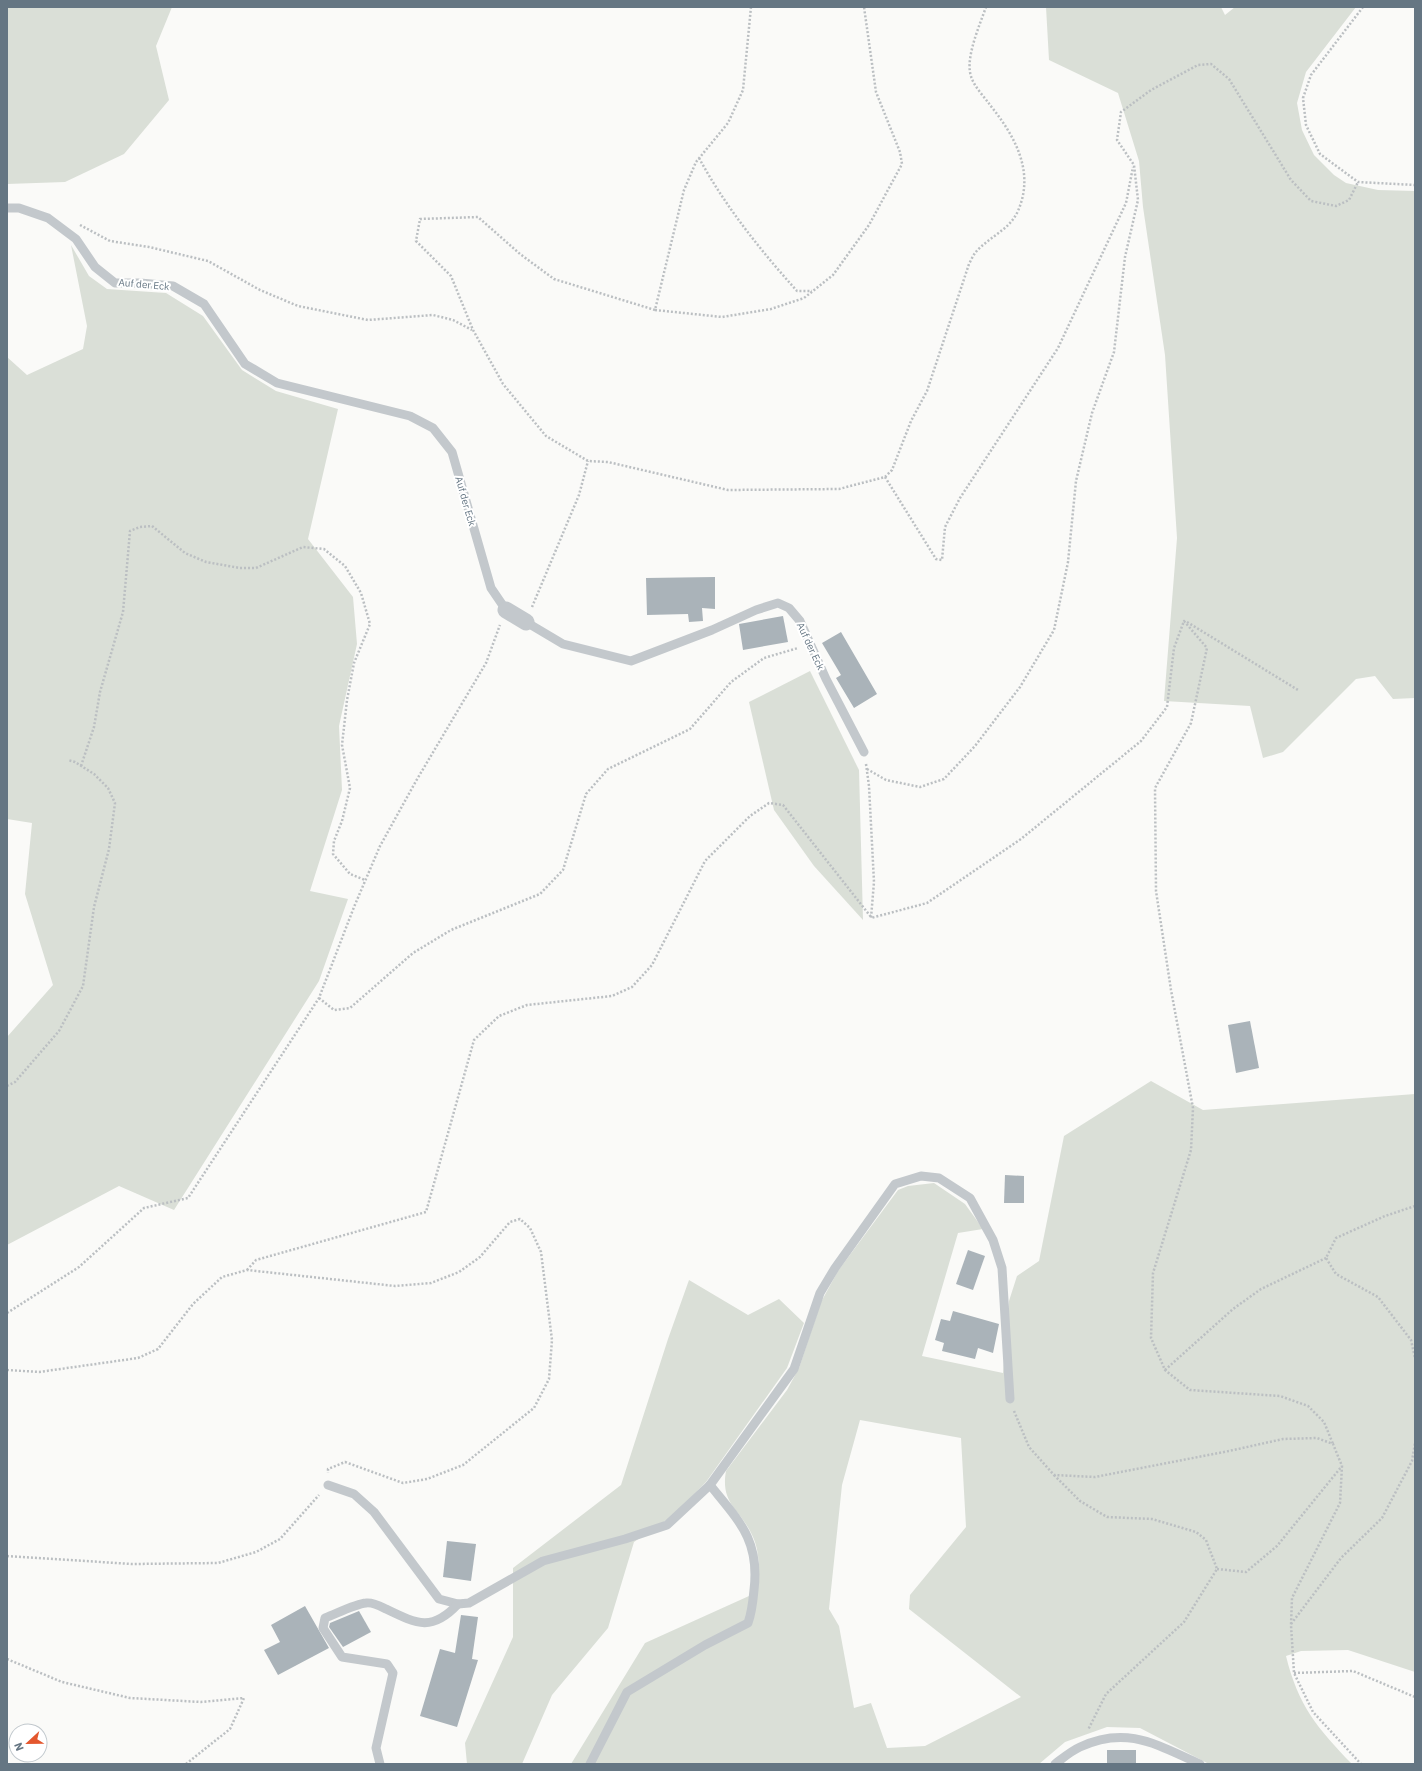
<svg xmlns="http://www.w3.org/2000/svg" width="1422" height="1771" viewBox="0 0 1422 1771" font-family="'IBM Plex Sans',sans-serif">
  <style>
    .green { fill: #dadfd7; fill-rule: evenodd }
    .building { fill: #aab3b9 }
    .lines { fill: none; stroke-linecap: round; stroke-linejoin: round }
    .path { stroke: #bbbfc2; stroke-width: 2.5; stroke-dasharray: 2 2; stroke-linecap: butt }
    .lane { stroke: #c3c8cc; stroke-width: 9 }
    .street { stroke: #c3c8cc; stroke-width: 17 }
    .labels { text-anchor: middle; stroke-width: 4; stroke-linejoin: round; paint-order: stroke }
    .street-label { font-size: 10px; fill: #657683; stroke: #fff }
  </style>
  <rect width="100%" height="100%" fill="#fafaf8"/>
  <!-- green -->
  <g class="green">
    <path d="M7,7H172L156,46L169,100L124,154L65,182L7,184Z"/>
    <path d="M1046,7H1221L1225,15L1235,7H1356L1306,72L1297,103L1302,130L1314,155L1334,175L1346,183L1378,190L1415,191V698L1393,699L1375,676L1356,679L1283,752L1263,758L1250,706L1164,701L1177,538L1165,355L1143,207L1139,161L1118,93L1049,60Z"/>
    <path d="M71,245L89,276L107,289L166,293L203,316L242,370L276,391L338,409L308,539L353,597L357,644L339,726L342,790L310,891L348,899L319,981L174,1210L119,1186L7,1245V1037L53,985L25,894L32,823L7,819V357L27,375L83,349L87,326Z"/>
    <path d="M810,671L859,770L863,920L814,866L774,810L749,702Z"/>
    <path d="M1151,1081L1203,1110L1415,1094V1672L1348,1650L1301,1651L1286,1656C1298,1705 1317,1728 1352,1764H1209L1140,1728L1107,1727L1065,1742L1039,1764H571L645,1643L749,1596L757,1595C759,1576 761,1555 753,1537C741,1509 720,1505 726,1471L787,1390L799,1368L821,1302L838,1271L898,1190L908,1186L934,1183L965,1204L983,1229L958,1233L922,1356L1003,1373L1009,1301L1017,1276L1039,1261L1064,1136ZM860,1420L961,1438L966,1527L910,1595L909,1609L1021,1697L925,1746L887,1748L871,1703L854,1708L839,1626L829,1609L842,1485Z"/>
    <path d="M689,1280L748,1315L779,1299L804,1323L787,1368L706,1482L674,1515L634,1542L608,1628L552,1695L522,1764H467L465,1743L513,1637V1568L621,1485L668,1339Z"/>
  </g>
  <!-- building -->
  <g class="building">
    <path d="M715,577V609L702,608L703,621L689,622L688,614L647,615L646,578Z"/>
    <path d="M783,616L788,642L743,650L739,624Z"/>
    <path d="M841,632L877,694L854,708L836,678L841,675L822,643Z"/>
    <path d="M1250,1021L1259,1068L1236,1073L1228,1025Z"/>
    <path d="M1005,1175L1024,1176V1203H1004Z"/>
    <path d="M968,1250L985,1256L973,1290L956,1284Z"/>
    <path d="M953,1311L999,1324L993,1353L978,1348L975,1359L942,1351L944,1343L935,1340L941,1319L950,1321Z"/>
    <path d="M447,1541L476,1544L471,1581L443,1577Z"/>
    <path d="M305,1606L329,1648L278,1675L264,1650L280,1642L271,1625Z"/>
    <path d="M359,1611L371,1632L343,1647L329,1627L330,1623Z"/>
    <path d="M461,1615L478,1617L472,1659L478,1660L457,1727L420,1716L440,1649L455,1653Z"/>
    <rect x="1107" y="1750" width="29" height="14"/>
  </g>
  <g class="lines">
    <!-- path -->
    <g class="path">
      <path d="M751,7L743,90L728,123L696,162L684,190L655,310L554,279L520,254L478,217L420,219L416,241L451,276L473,330L503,384L546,436L588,461L608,462L728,490L839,489L885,477L892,470L911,421L927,391L969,264C971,260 973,256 975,253C987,238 1008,231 1017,213C1036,173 1015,136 990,105C983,95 972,85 970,72C967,54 980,24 986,7"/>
      <path d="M1363,7L1311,75L1303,98L1306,125L1320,154L1358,182L1415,185"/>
      <path d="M699,158C725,206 761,251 797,291H812"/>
      <path d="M80,225L110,241L149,247L208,261L260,290L298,306L368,320L433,315L453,320L472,330"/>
      <path d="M655,310L722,317L771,309L804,298L833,275L869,225L902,164L900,152L876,92L864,7"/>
      <path d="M885,477L936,559L942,560L945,527L960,498L1058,348L1126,203L1133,167"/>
      <path d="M532,607L579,495L588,461"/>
      <path d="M1187,622L1298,690"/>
      <path d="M866,764L869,786L874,882L871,918L927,903L1021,839L1141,741L1167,707L1174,648L1184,621L1207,648L1191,723L1155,788L1156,891L1171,990L1193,1108L1191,1150L1153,1273L1151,1338L1165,1370L1190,1390L1280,1396L1308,1406L1324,1422L1333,1444"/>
      <path d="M81,766L94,727L100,692L123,612L130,531L140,527L152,526L185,553L206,562L240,568H256L303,547L324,549L345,566L361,593L370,624L354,663L347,700L342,745L350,788L342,821L334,841L333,854L350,874L365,880"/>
      <path d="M867,769L886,780L920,787L944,779L975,746L1020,687L1054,630L1068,562L1076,481L1092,413L1114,352L1125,257L1138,200L1134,165L1117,140L1121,112L1151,90L1198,65L1211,64L1229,79L1291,180L1311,201L1336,206L1349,200L1358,182"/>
      <path d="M319,998L334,1010L350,1008L413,953L451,930L540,894L563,870L586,794L608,769L690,729L731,682L764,658L798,648"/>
      <path d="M7,1086L15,1082L59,1031L83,986L94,907L109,849L115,803L108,788L94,774L75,762L68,760"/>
      <path d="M1415,1206L1385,1216L1336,1238L1326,1258L1336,1274L1378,1297L1411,1340L1415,1358"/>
      <path d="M247,1270L256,1260L426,1212L474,1040L499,1016L527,1005L612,996L632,987L652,965L705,861L750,816L769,803L783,805L871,917"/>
      <path d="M7,1313L79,1267L144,1208L188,1198L319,998L354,907L380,846L416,781L486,663L500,625"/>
      <path d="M7,1370L39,1372L138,1358L158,1349L193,1304L222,1277L247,1270L395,1286L431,1283L459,1272L480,1257L510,1222L520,1219L530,1228L541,1252L552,1340L549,1379L534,1408L463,1465L427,1479L403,1483L345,1462L328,1469V1473"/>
      <path d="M1165,1370L1233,1309L1261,1289L1326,1258"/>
      <path d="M1014,1411L1029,1447L1054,1475L1095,1477L1229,1451L1283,1439L1317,1438L1333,1444L1342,1466L1340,1503L1292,1598L1291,1625L1294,1673L1313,1712L1361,1764"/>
      <path d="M1054,1475L1080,1501L1107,1517L1152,1519L1196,1532L1206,1540L1217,1569L1184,1622L1106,1694L1088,1730"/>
      <path d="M7,1556L132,1564L218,1563L256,1552L280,1539L319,1495"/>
      <path d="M1217,1569L1246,1572L1277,1546L1342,1466"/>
      <path d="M1291,1624L1341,1558L1382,1518L1412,1461L1415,1443"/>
      <path d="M7,1659L62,1682L130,1698L201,1702L244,1698L230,1729L186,1764"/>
      <path d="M1294,1673L1353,1671L1415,1697"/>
    </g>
    <!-- lane -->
    <g class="lane">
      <path d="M7,208H19L48,218L76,239L95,267L115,283H140L173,286L204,304L245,364L277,383L410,416L433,428L452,452L491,588L506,610"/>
      <path d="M526,622L563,644L631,661L712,630L756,610L778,603L789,608L800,621L826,679L864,752"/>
      <path d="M328,1485L354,1494L374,1512L439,1599L458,1604L469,1603L543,1561L625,1539L667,1525L710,1485"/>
      <path d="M380,1764L376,1748L393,1673L387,1664L342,1657L323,1628L325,1618C336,1614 355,1604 366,1603C373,1602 380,1606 386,1609C417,1624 432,1632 458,1604"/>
      <path d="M590,1764L627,1692L705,1645L748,1623C752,1612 753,1601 754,1590C760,1540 739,1521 710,1485L794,1369L820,1293L835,1268L895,1184L921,1176L939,1178L970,1198L993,1240L1002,1268L1010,1399"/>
      <path d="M1055,1764C1063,1758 1071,1751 1080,1747C1127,1725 1157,1745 1200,1764"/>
    </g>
    <!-- street -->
    <path class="street" d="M506,610L526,622"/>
  </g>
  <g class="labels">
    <!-- street labels -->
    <g class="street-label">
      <text transform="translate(144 284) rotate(5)" y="4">Auf der Eck</text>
      <text transform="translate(466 501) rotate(74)" y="4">Auf der Eck</text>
      <text transform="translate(811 646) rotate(65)" y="4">Auf der Eck</text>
    </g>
  </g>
  <!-- border -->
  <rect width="1422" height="1771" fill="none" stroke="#657683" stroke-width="16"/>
  <!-- north arrow -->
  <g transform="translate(28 1743) rotate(248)"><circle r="19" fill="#ffffff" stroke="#c1c8cd"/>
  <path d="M0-3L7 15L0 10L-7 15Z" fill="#e4572e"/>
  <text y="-6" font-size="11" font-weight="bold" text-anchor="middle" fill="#657683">N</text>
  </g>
</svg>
